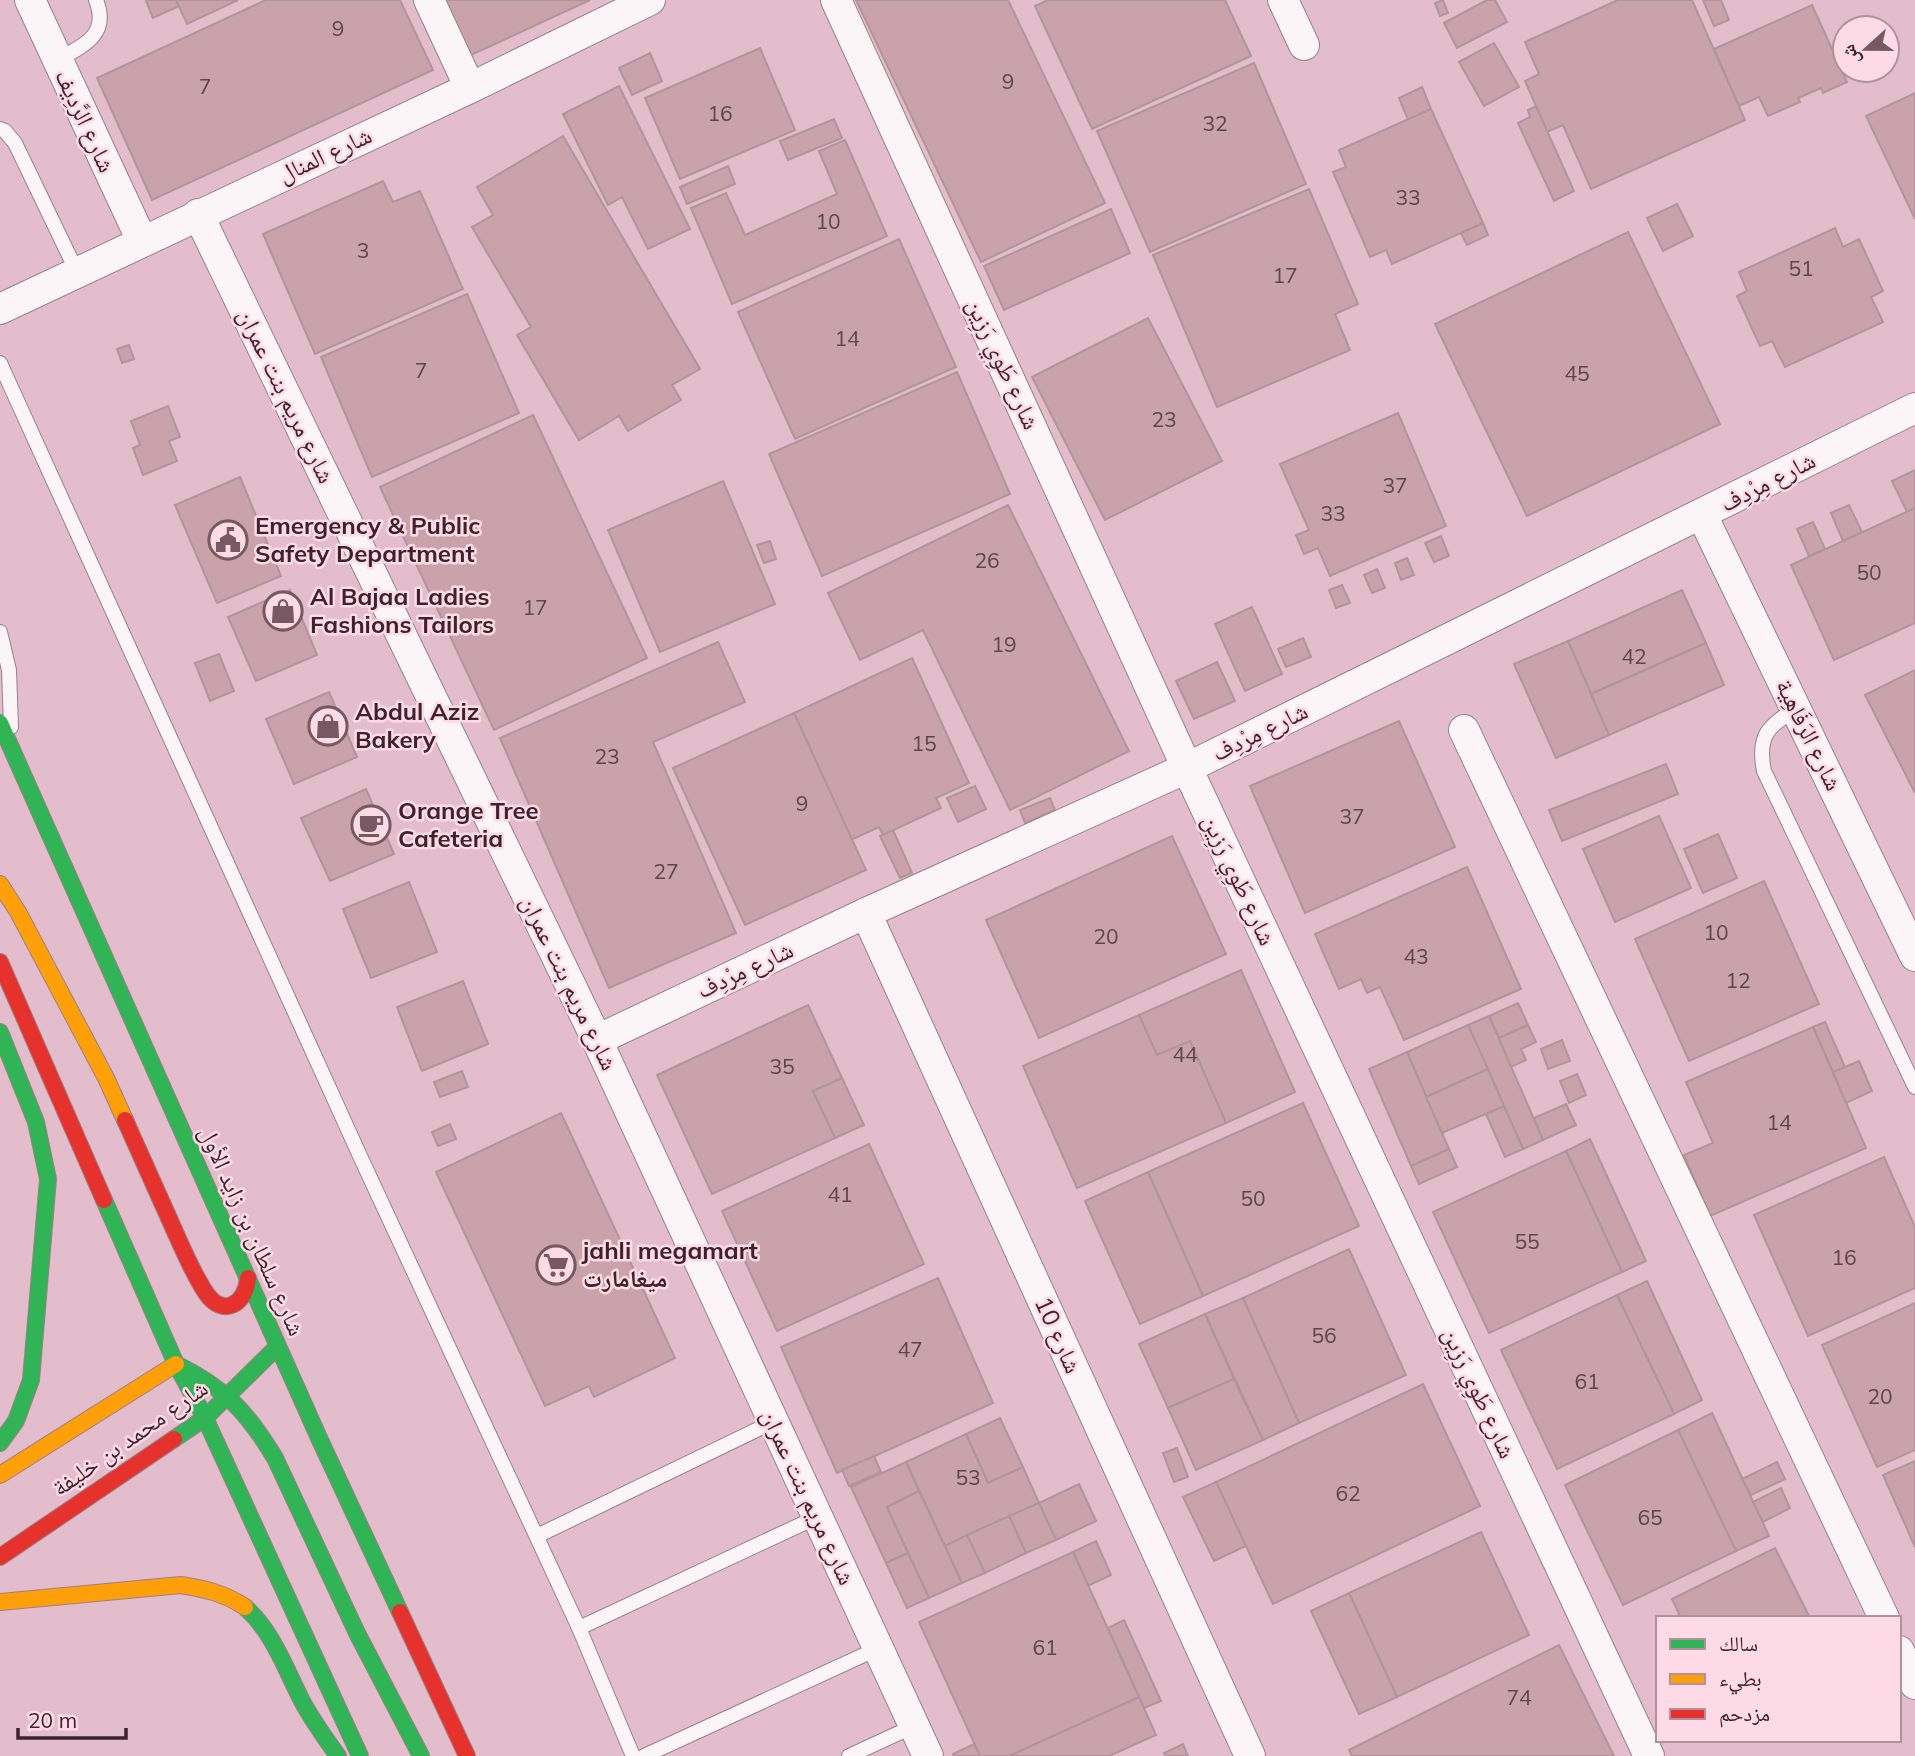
<svg xmlns="http://www.w3.org/2000/svg" width="1915" height="1756" viewBox="0 0 1915 1756" font-family="Mulish,'Noto Naskh Arabic',sans-serif">
  <style>
    .building { fill: #caa2ab; stroke: #b2949c; stroke-width: 2 }
    .lines { fill: none; stroke-linecap: round; stroke-linejoin: round }
    .lane-casing { stroke: #9b7f8a; stroke-width: 16 }
    .street-casing { stroke: #9b7f8a; stroke-width: 32 }
    .fast-casing { stroke: #9b7f8a; stroke-width: 18 }
    .slow-casing { stroke: #9b7f8a; stroke-width: 18 }
    .jam-casing { stroke: #9b7f8a; stroke-width: 18 }
    .lane { stroke: #fbf5f7; stroke-width: 14 }
    .street { stroke: #fbf5f7; stroke-width: 30 }
    .fast { stroke: #30b455; stroke-width: 16 }
    .slow { stroke: #ff9f0a; stroke-width: 16 }
    .jam { stroke: #e5322d; stroke-width: 16 }
    .labels { text-anchor: middle; stroke-width: 5; stroke-linejoin: round; paint-order: stroke }
    .number-label { font-size: 21px; fill: #60434c }
    .street-label { font-size: 24px; fill: #3d232d; stroke: #fedae7 }
    .poi-label { font-size: 24px; font-weight: bold; fill: #3d232d; stroke: #fedae7; text-anchor: start }
  </style>
  <rect width="100%" height="100%" fill="#e3bdcb"/>
  <!-- building -->
  <g class="building">
    <path d="M148,0H176L179,6L153,18L146,1Z"/>
    <path d="M176,0H238L187,24Z"/>
    <path d="M266,0H400L433,70L152,200L97,78Z"/>
    <path d="M444,0H590L469,56Z"/>
    <path d="M856,0H1008L1105,203L981,262Z"/>
    <path d="M1048,0H1225L1251,56L1092,129L1035,6Z"/>
    <path d="M1443,0L1448,13L1440,16L1435,3Z"/>
    <path d="M1487,0H1495L1507,22L1457,48L1444,23Z"/>
    <path d="M1618,0H1692L1745,120L1591,189L1563,125L1547,132L1536,106L1525,81L1539,74L1525,42Z"/>
    <path d="M1703,0H1721L1729,20L1714,26Z"/>
    <path d="M1812,5L1847,82L1823,93L1821,88L1798,98L1800,102L1768,116L1759,97L1739,106L1714,49Z"/>
    <path d="M1494,43L1519,87L1484,106L1459,62Z"/>
    <path d="M760,48L795,130L680,179L645,98Z"/>
    <path d="M650,53L662,81L632,95L619,68Z"/>
    <path d="M1254,63L1306,184L1150,252L1097,131Z"/>
    <path d="M619,86L690,229L648,249L622,197L608,205L563,114Z"/>
    <path d="M1422,87L1431,109L1408,120L1399,98Z"/>
    <path d="M1915,93V219L1866,116Z"/>
    <path d="M1536,106L1574,191L1554,201L1518,123L1530,117L1528,110Z"/>
    <path d="M1431,109L1483,223L1392,264L1386,250L1370,257L1333,172L1346,167L1339,150Z"/>
    <path d="M834,119L842,138L788,160L780,141Z"/>
    <path d="M563,136L700,369L672,385L681,400L628,431L619,416L579,440L517,335L531,327L472,227L493,215L477,187Z"/>
    <path d="M845,140L887,236L732,304L691,208L726,193L745,235L837,194L819,151Z"/>
    <path d="M728,166L735,184L687,204L680,187Z"/>
    <path d="M383,181L393,202L420,191L463,289L315,354L263,234Z"/>
    <path d="M1309,189L1358,304L1335,314L1350,350L1217,407L1153,255Z"/>
    <path d="M1677,204L1693,236L1663,251L1647,218Z"/>
    <path d="M1111,209L1130,253L1004,310L984,266Z"/>
    <path d="M1483,223L1488,235L1467,245L1461,233Z"/>
    <path d="M1835,228L1843,247L1859,239L1883,291L1871,297L1883,322L1785,367L1772,341L1760,346L1737,296L1747,291L1739,272Z"/>
    <path d="M1628,232L1720,424L1527,516L1435,324Z"/>
    <path d="M899,239L956,367L795,439L738,312Z"/>
    <path d="M467,294L519,413L372,477L321,357Z"/>
    <path d="M1148,318L1222,461L1105,520L1032,377Z"/>
    <path d="M129,345L134,359L122,363L117,349Z"/>
    <path d="M957,372L1010,494L822,576L769,454Z"/>
    <path d="M168,406L180,437L169,441L177,461L143,475L133,448L140,445L131,421Z"/>
    <path d="M1398,413L1446,526L1330,576L1318,548L1304,554L1296,535L1309,530L1280,464Z"/>
    <path d="M533,415L647,658L494,730L380,487Z"/>
    <path d="M1915,470V508L1907,512L1892,481Z"/>
    <path d="M240,477L281,576L217,603L175,505Z"/>
    <path d="M723,481L775,604L660,652L608,530Z"/>
    <path d="M1008,505L1129,751L1010,810L923,630L860,660L828,593Z"/>
    <path d="M1849,505L1862,532L1843,541L1831,513Z"/>
    <path d="M1915,508V623L1834,660L1791,565Z"/>
    <path d="M1813,522L1825,549L1809,556L1797,529Z"/>
    <path d="M1441,536L1449,556L1434,562L1425,543Z"/>
    <path d="M770,541L776,559L764,563L757,545Z"/>
    <path d="M1407,558L1414,575L1401,580L1395,563Z"/>
    <path d="M1377,569L1385,588L1372,593L1364,575Z"/>
    <path d="M1342,585L1350,603L1336,608L1329,590Z"/>
    <path d="M290,590L317,655L256,681L228,617Z"/>
    <path d="M1682,590L1706,643L1591,694L1568,641Z"/>
    <path d="M1252,607L1282,674L1245,691L1215,624Z"/>
    <path d="M1303,638L1311,657L1286,667L1278,649Z"/>
    <path d="M1568,641L1609,735L1556,758L1514,664Z"/>
    <path d="M718,642L745,702L653,742L736,933L609,988L500,738Z"/>
    <path d="M1706,643L1724,685L1609,735L1591,694Z"/>
    <path d="M219,654L234,691L210,701L195,663Z"/>
    <path d="M912,658L969,783L936,798L941,808L883,835L879,827L851,840L794,713Z"/>
    <path d="M1217,662L1235,701L1194,719L1176,681Z"/>
    <path d="M1915,670V793L1865,695Z"/>
    <path d="M329,692L357,757L294,784L266,719Z"/>
    <path d="M794,713L866,870L745,925L673,768Z"/>
    <path d="M1399,721L1455,847L1305,913L1250,786Z"/>
    <path d="M1666,764L1678,794L1562,841L1549,810Z"/>
    <path d="M975,786L986,809L958,822L947,798Z"/>
    <path d="M366,789L394,854L330,881L301,818Z"/>
    <path d="M1050,798L1055,810L1025,823L1020,810Z"/>
    <path d="M1659,816L1691,888L1615,922L1583,849Z"/>
    <path d="M893,830L912,873L900,878L880,836Z"/>
    <path d="M1718,834L1737,878L1703,893L1684,849Z"/>
    <path d="M1172,836L1226,954L1039,1038L986,920Z"/>
    <path d="M1467,867L1521,989L1404,1040L1380,987L1367,993L1361,979L1339,989L1315,934Z"/>
    <path d="M1764,881L1819,1004L1689,1061L1635,939Z"/>
    <path d="M409,882L437,952L371,978L343,909Z"/>
    <path d="M1241,970L1295,1092L1226,1123L1190,1041L1157,1055L1139,1015Z"/>
    <path d="M463,981L488,1044L422,1071L397,1007Z"/>
    <path d="M1518,1003L1528,1025L1499,1038L1489,1016Z"/>
    <path d="M808,1005L842,1078L813,1091L835,1138L712,1194L657,1075Z"/>
    <path d="M1139,1015L1157,1055L1190,1041L1226,1123L1077,1188L1023,1066Z"/>
    <path d="M1489,1016L1543,1140L1523,1149L1468,1025Z"/>
    <path d="M1825,1022L1845,1067L1833,1072L1813,1027Z"/>
    <path d="M1468,1025L1488,1069L1426,1097L1407,1052Z"/>
    <path d="M1528,1025L1536,1042L1521,1049L1526,1060L1511,1067L1499,1038Z"/>
    <path d="M1813,1027L1866,1148L1710,1216L1684,1155L1713,1143L1686,1082Z"/>
    <path d="M1562,1040L1570,1061L1548,1069L1541,1049Z"/>
    <path d="M1407,1052L1449,1149L1411,1166L1369,1069Z"/>
    <path d="M1859,1061L1872,1091L1846,1103L1833,1072Z"/>
    <path d="M1488,1069L1504,1106L1442,1133L1426,1097Z"/>
    <path d="M462,1071L468,1087L440,1097L434,1082Z"/>
    <path d="M1577,1074L1586,1095L1569,1103L1560,1081Z"/>
    <path d="M842,1078L864,1125L835,1138L813,1091Z"/>
    <path d="M1303,1103L1359,1226L1203,1296L1148,1172Z"/>
    <path d="M1566,1104L1576,1125L1543,1140L1534,1118Z"/>
    <path d="M1504,1106L1523,1149L1505,1157L1486,1114Z"/>
    <path d="M561,1113L675,1358L594,1397L589,1386L545,1406L436,1172Z"/>
    <path d="M450,1124L456,1139L438,1146L432,1132Z"/>
    <path d="M1590,1139L1646,1261L1622,1272L1566,1151Z"/>
    <path d="M869,1144L924,1264L777,1331L722,1211Z"/>
    <path d="M1449,1149L1457,1167L1419,1184L1411,1166Z"/>
    <path d="M1566,1151L1622,1272L1489,1333L1433,1212Z"/>
    <path d="M1884,1157L1915,1227V1288L1808,1336L1754,1215Z"/>
    <path d="M1148,1172L1203,1296L1140,1324L1085,1201Z"/>
    <path d="M1349,1249L1406,1375L1299,1423L1243,1298Z"/>
    <path d="M938,1278L993,1403L837,1473L781,1347Z"/>
    <path d="M1647,1281L1702,1400L1674,1414L1617,1295Z"/>
    <path d="M1617,1295L1674,1414L1557,1469L1501,1350Z"/>
    <path d="M1243,1298L1299,1423L1263,1440L1205,1314Z"/>
    <path d="M1915,1303V1450L1877,1467L1822,1345Z"/>
    <path d="M1205,1314L1234,1379L1168,1408L1139,1344Z"/>
    <path d="M1234,1379L1263,1440L1196,1470L1168,1408Z"/>
    <path d="M1423,1384L1480,1506L1273,1604L1216,1482Z"/>
    <path d="M1712,1413L1769,1536L1736,1551L1678,1430Z"/>
    <path d="M1000,1418L1023,1467L988,1483L966,1434Z"/>
    <path d="M1678,1430L1736,1551L1623,1605L1565,1485Z"/>
    <path d="M966,1434L988,1483L1023,1467L1039,1503L945,1546L906,1462Z"/>
    <path d="M1177,1448L1188,1477L1174,1482L1163,1453Z"/>
    <path d="M874,1456L881,1472L849,1486L842,1470Z"/>
    <path d="M1915,1461V1547L1883,1475Z"/>
    <path d="M906,1462L919,1491L887,1507L908,1553L886,1563L851,1487Z"/>
    <path d="M1777,1462L1785,1479L1751,1495L1742,1479Z"/>
    <path d="M1216,1482L1246,1546L1214,1561L1183,1497Z"/>
    <path d="M1079,1484L1096,1521L1056,1540L1039,1503Z"/>
    <path d="M1781,1488L1790,1508L1763,1522L1753,1502Z"/>
    <path d="M919,1491L962,1583L929,1598L887,1507Z"/>
    <path d="M1039,1503L1056,1540L1026,1553L1009,1516Z"/>
    <path d="M1009,1516L1026,1553L985,1573L967,1535Z"/>
    <path d="M1481,1532L1529,1635L1397,1697L1349,1593Z"/>
    <path d="M967,1535L985,1573L962,1583L945,1546Z"/>
    <path d="M1096,1541L1111,1575L1088,1586L1073,1552Z"/>
    <path d="M1775,1548L1810,1618H1681L1672,1599Z"/>
    <path d="M1073,1552L1139,1697L1009,1756H980L919,1622Z"/>
    <path d="M908,1553L929,1598L907,1608L886,1563Z"/>
    <path d="M1349,1593L1397,1697L1359,1714L1311,1611Z"/>
    <path d="M1124,1620L1161,1701L1144,1708L1108,1628Z"/>
    <path d="M1559,1645L1614,1756H1352L1349,1750Z"/>
    <path d="M1139,1697L1156,1735L1109,1756H1009Z"/>
    <path d="M974,1744L980,1756H954L953,1754Z"/>
    <path d="M1183,1744L1188,1756H1165L1164,1753Z"/>
  </g>
  <g class="lines">
    <!-- lane casing -->
    <g class="lane-casing">
      <g id="lane">
        <path d="M57,60C83,46 110,35 96,0"/>
        <path d="M0,129L5,131L15,143L77,272"/>
        <path d="M0,363L360,1156L579,1628L633,1756"/>
        <path d="M0,632L9,670L11,727"/>
        <path d="M1797,709C1768,725 1757,736 1764,771L1915,1087"/>
        <path d="M537,1536L773,1422"/>
        <path d="M579,1628L817,1517"/>
        <path d="M644,1756L879,1648"/>
        <path d="M849,1756L914,1726"/>
      </g>
    </g>
    <!-- street casing -->
    <g class="street-casing">
      <g id="street">
        <path d="M30,0L142,241"/>
        <path d="M429,0L470,88"/>
        <path d="M836,0L1187,768L1649,1756"/>
        <path d="M1283,0L1304,45"/>
        <path d="M198,214L597,1040L928,1756"/>
        <path d="M0,309L470,88L650,0"/>
        <path d="M1702,515L1915,956"/>
        <path d="M1464,730L1884,1618"/>
        <path d="M866,913L1250,1756"/>
        <path d="M597,1040L866,913L1187,768L1915,408"/>
        <path d="M1899,1651L1915,1684"/>
      </g>
    </g>
    <!-- fast casing -->
    <g class="fast-casing">
      <g id="fast">
        <path d="M0,723L319,1438L400,1612"/>
        <path d="M0,1032L36,1122L48,1179L31,1380L16,1421L0,1443"/>
        <path d="M104,1200L176,1364L205,1418L360,1756"/>
        <path d="M176,1364C224,1387 248,1413 275,1458L357,1633L421,1756"/>
        <path d="M174,1439L205,1418L277,1347"/>
        <path d="M245,1607C273,1632 285,1668 302,1701C312,1720 325,1738 338,1756"/>
      </g>
    </g>
    <!-- slow casing -->
    <g class="slow-casing">
      <g id="slow">
        <path d="M0,884L18,912L106,1078L125,1120"/>
        <path d="M0,1475L176,1364"/>
        <path d="M0,1602L181,1585C205,1589 224,1593 245,1607"/>
      </g>
    </g>
    <!-- jam casing -->
    <g class="jam-casing">
      <g id="jam">
        <path d="M0,962L104,1200"/>
        <path d="M125,1120C141,1155 156,1190 172,1225C182,1247 192,1272 206,1293C223,1318 246,1304 248,1278"/>
        <path d="M0,1557L174,1439"/>
        <path d="M400,1612L467,1756"/>
      </g>
    </g>
    <!-- lane -->
    <use href="#lane" class="lane"/>
    <!-- street -->
    <use href="#street" class="street"/>
    <!-- fast -->
    <use href="#fast" class="fast"/>
    <!-- slow -->
    <use href="#slow" class="slow"/>
    <!-- jam -->
    <use href="#jam" class="jam"/>
  </g>
  <!-- icons -->
  <defs>
    <g id="civic-ring" transform="scale(2.0125)"><circle r="9.5" fill="#fedae7" stroke="#775964" stroke-width="1.5"/><path d="M-.6-6.5H3V-4.5H.6V-3L4-1V1h2V6H-6V1h2V-1L-.6-3ZM-1.2 2.5V6h2.4V2.5Z" fill="#775964"/></g>
    <g id="shop-ring" transform="scale(2.0125)"><circle r="9.5" fill="#fedae7" stroke="#775964" stroke-width="1.5"/><path d="M-5-2.5h2.3a2.7 3.5 0 0 1 5.4 0H5L5.5 6h-11ZM-1.5-2.5h3a1.5 2.3 0 0 0-3 0Z" fill="#775964"/></g>
    <g id="cafe-ring" transform="scale(2.0125)"><circle r="9.5" fill="#fedae7" stroke="#775964" stroke-width="1.5"/><path d="M-5.5-4.5H6V0H3Q3 3.5 0 3.5H-2.5Q-5.5 3.5-5.5 0ZM3-3.2v2h1.7v-2ZM-6 4.5H4V6H-6Z" fill="#775964"/></g>
    <g id="supermarket-ring" transform="scale(2.0125)"><circle r="9.5" fill="#fedae7" stroke="#775964" stroke-width="1.5"/><path d="M-6-5.5h2.5l.6 2H6L4.5 2H-2.5L-4.4-4H-6ZM-1.5 3.2a1.3 1.3 0 1 0 .1 0ZM3 3.2a1.3 1.3 0 1 0 .1 0Z" fill="#775964"/></g>
  </defs>
  <g fill-rule="evenodd">
    <use href="#civic-ring" x="228" y="540"/>
    <use href="#shop-ring" x="283" y="611"/>
    <use href="#shop-ring" x="328" y="726"/>
    <use href="#cafe-ring" x="371" y="825"/>
    <use href="#supermarket-ring" x="556" y="1265"/>
  </g>
  <g class="labels">
    <!-- number labels -->
    <g class="number-label">
      <text x="338" y="36">9</text>
      <text x="1008" y="89">9</text>
      <text x="205" y="94">7</text>
      <text x="720" y="121">16</text>
      <text x="1215" y="131">32</text>
      <text x="1408" y="205">33</text>
      <text x="828" y="229">10</text>
      <text x="363" y="258">3</text>
      <text x="1801" y="276">51</text>
      <text x="1285" y="283">17</text>
      <text x="847" y="346">14</text>
      <text x="421" y="378">7</text>
      <text x="1577" y="381">45</text>
      <text x="1164" y="427">23</text>
      <text x="1395" y="493">37</text>
      <text x="1333" y="521">33</text>
      <text x="987" y="568">26</text>
      <text x="1869" y="580">50</text>
      <text x="535" y="615">17</text>
      <text x="1004" y="652">19</text>
      <text x="1634" y="664">42</text>
      <text x="924" y="751">15</text>
      <text x="607" y="764">23</text>
      <text x="802" y="811">9</text>
      <text x="1352" y="824">37</text>
      <text x="666" y="879">27</text>
      <text x="1716" y="940">10</text>
      <text x="1106" y="944">20</text>
      <text x="1416" y="964">43</text>
      <text x="1738" y="988">12</text>
      <text x="1185" y="1062">44</text>
      <text x="782" y="1074">35</text>
      <text x="1779" y="1130">14</text>
      <text x="840" y="1202">41</text>
      <text x="1253" y="1206">50</text>
      <text x="1527" y="1249">55</text>
      <text x="1844" y="1265">16</text>
      <text x="1324" y="1343">56</text>
      <text x="910" y="1357">47</text>
      <text x="1587" y="1389">61</text>
      <text x="1880" y="1404">20</text>
      <text x="968" y="1485">53</text>
      <text x="1348" y="1501">62</text>
      <text x="1650" y="1525">65</text>
      <text x="1045" y="1655">61</text>
      <text x="1519" y="1705">74</text>
    </g>
    <!-- street labels -->
    <g class="street-label">
      <text transform="translate(85 121) rotate(65)" y="8">شارع الرَّدِيف</text>
      <text transform="translate(325 155) rotate(-25)" y="8">شارع المنال</text>
      <text transform="translate(1003 364) rotate(65)" y="8">شارع طَوِي رَزِين</text>
      <text transform="translate(286 396) rotate(64)" y="8">شارع مريم بنت عمران</text>
      <text transform="translate(1768 482) rotate(-27)" y="8">شارع مِرْدِف</text>
      <text transform="translate(1260 732) rotate(-26)" y="8">شارع مِرْدِف</text>
      <text transform="translate(1809 735) rotate(64)" y="8">شارع الرَفَاهِية</text>
      <text transform="translate(1239 880) rotate(65)" y="8">شارع طَوِي رَزِين</text>
      <text transform="translate(745 970) rotate(-25)" y="8">شارع مِرْدِف</text>
      <text transform="translate(569 983) rotate(64)" y="8">شارع مريم بنت عمران</text>
      <text transform="translate(252 1231) rotate(66)" y="8">شارع سلطان بن زايد الأول</text>
      <text transform="translate(1058 1335) rotate(66)" y="8">شارع 10</text>
      <text transform="translate(1479 1393) rotate(65)" y="8">شارع طَوِي رَزِين</text>
      <text transform="translate(130 1438) rotate(-35)" y="8">شارع محمد بن خليفة</text>
      <text transform="translate(808 1497) rotate(65)" y="8">شارع مريم بنت عمران</text>
    </g>
    <!-- poi labels -->
    <g class="poi-label">
      <text x="255" y="534">Emergency &amp; Public<tspan x="255" dy="28">Safety Department</tspan></text>
      <text x="310" y="605">Al Bajaa Ladies<tspan x="310" dy="28">Fashions Tailors</tspan></text>
      <text x="355" y="720">Abdul Aziz<tspan x="355" dy="28">Bakery</tspan></text>
      <text x="398" y="819">Orange Tree<tspan x="398" dy="28">Cafeteria</tspan></text>
      <text x="583" y="1259">jahli megamart<tspan x="583" dy="28">ميغامارت</tspan></text>
    </g>
  </g>
  <!-- legend -->
  <rect x="1656" y="1616" width="245" height="126" fill="#fedae7" stroke="#b1919d" stroke-width="2"/>
  <rect x="1670" y="1639" width="35" height="10" fill="#30b455" stroke="#b1919d" stroke-width="2"/>
  <text x="1719" y="1651" font-size="21" fill="#3d232d">سالك</text>
  <rect x="1670" y="1674" width="35" height="10" fill="#ff9f0a" stroke="#b1919d" stroke-width="2"/>
  <text x="1719" y="1686" font-size="21" fill="#3d232d">بطيء</text>
  <rect x="1670" y="1709" width="35" height="10" fill="#e5322d" stroke="#b1919d" stroke-width="2"/>
  <text x="1719" y="1721" font-size="21" fill="#3d232d">مزدحم</text>
  <!-- north arrow -->
  <g transform="translate(1866 49) rotate(249)"><circle r="33" fill="#fedae7" stroke="#b1919d" stroke-width="2"/>
  <path d="M0-5L12 26L0 18L-12 26Z" fill="#775964"/>
  <text y="-10" font-size="19" font-weight="bold" text-anchor="middle" fill="#3d232d">ش</text>
  </g>
  <!-- scale -->
  <path d="M18 1728v10h108v-10" fill="none" stroke="#3d232d" stroke-width="3.5"/>
  <text x="28" y="1728" font-size="21" fill="#3d232d" stroke="#fedae7" stroke-width="5" paint-order="stroke">20 m</text>
</svg>
